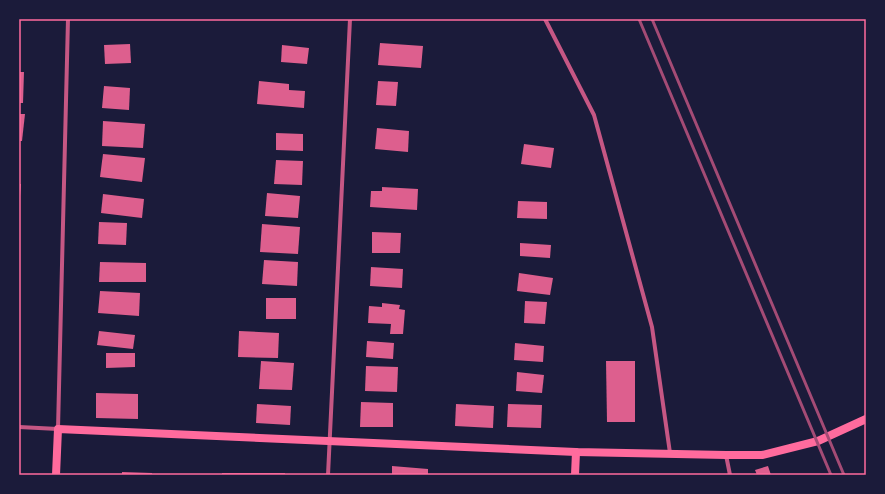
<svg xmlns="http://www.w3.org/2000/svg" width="885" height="494" viewBox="0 0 885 494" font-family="Inter,sans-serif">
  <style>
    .building { fill: #dd5f8e }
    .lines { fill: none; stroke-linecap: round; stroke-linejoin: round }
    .minor { stroke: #c65784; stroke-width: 4 }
    .secondary { stroke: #ff6b9d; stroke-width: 8 }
    .rail { stroke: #a44b75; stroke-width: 3 }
    .neatline { fill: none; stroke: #ff6b9d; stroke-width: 1.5 }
  </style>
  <rect width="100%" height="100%" fill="#1b1b3a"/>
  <!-- building -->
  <g class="building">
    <path d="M380,43L423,46L421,68L378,65Z"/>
    <path d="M130,44L131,63L105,64L104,45Z"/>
    <path d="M282,45L309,48L307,64L281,62Z"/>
    <path d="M19,72H24L23,103H19Z"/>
    <path d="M259,81L289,84V90L305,91L304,108L257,104Z"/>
    <path d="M378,81L398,82L396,106L376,105Z"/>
    <path d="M104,86L130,88L129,110L102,108Z"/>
    <path d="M19,114H25L22,141H19Z"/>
    <path d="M103,121L145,124L143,148L102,146Z"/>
    <path d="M377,128L409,131L408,152L375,149Z"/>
    <path d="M276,133L303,134V151L276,150Z"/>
    <path d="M524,144L554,148L551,168L521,164Z"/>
    <path d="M103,154L145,158L142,182L100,177Z"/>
    <path d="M276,160L303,161L302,185L274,184Z"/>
    <path d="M19,184H21L20,196H19Z"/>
    <path d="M382,187L418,189L417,210L370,207L371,191H382Z"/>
    <path d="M267,193L300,196L298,218L265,216Z"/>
    <path d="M103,194L144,199L142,218L101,213Z"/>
    <path d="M518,201L547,202V219L517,218Z"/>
    <path d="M99,222L127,223L126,245L98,244Z"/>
    <path d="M262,224L300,227L298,254L260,252Z"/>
    <path d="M372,232L401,233L400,253H372Z"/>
    <path d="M520,243L551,245L550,258L520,256Z"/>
    <path d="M264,260L298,262L297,286L262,284Z"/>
    <path d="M100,262L146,263V282H99Z"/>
    <path d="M371,267L403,269L402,288L370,286Z"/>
    <path d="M519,273L553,278L550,295L517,291Z"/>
    <path d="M100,291L140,293L139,316L98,313Z"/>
    <rect x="266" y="298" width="30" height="21"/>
    <path d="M525,301L547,302L545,324L524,323Z"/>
    <path d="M382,303L400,305L399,309L405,310L403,334H390L391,324L368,323L369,306L382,307Z"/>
    <path d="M99,331L135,335L133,349L97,345Z"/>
    <path d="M239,331L279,333L278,358L238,357Z"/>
    <path d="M367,341L394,343L393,359L366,357Z"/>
    <path d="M515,343L544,346L543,362L514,360Z"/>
    <path d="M106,353H135V367L106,368Z"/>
    <path d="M261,361L294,363L292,390L259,389Z"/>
    <path d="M606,361H635V422H607Z"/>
    <path d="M366,366L398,367L397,392L365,391Z"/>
    <path d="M517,372L544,375L542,393L516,391Z"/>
    <path d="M96,393L138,394V419L96,418Z"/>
    <path d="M361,402L393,403V427H360Z"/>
    <path d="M257,404L291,406L290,425L256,423Z"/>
    <path d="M456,404L494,406L493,428L455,426Z"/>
    <path d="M508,404L542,405L541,428L507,427Z"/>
    <path d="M392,466L428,469V475H392Z"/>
    <path d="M768,466L771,475H757L755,470Z"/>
    <path d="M122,472L152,473V475H122Z"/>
    <rect x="222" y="473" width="63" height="2"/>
  </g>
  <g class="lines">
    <!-- minor -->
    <g class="minor">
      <path d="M545,19L594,115L652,327L670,453"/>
      <path d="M19,427L58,429L68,19"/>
      <path d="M726,455L730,475"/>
      <path d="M328,475L350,19"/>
    </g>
    <!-- secondary -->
    <g class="secondary">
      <path d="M56,475L58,429L576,452L726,455H762L818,441L866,419"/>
      <path d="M575,475L576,452"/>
    </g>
    <!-- rail -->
    <g class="rail">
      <path d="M639,19L831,475"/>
      <path d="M652,19L844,475"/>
    </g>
  </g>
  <!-- border -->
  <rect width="885" height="494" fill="none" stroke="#1b1b3a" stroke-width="40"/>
  <rect x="20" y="20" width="845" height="454" class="neatline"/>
</svg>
